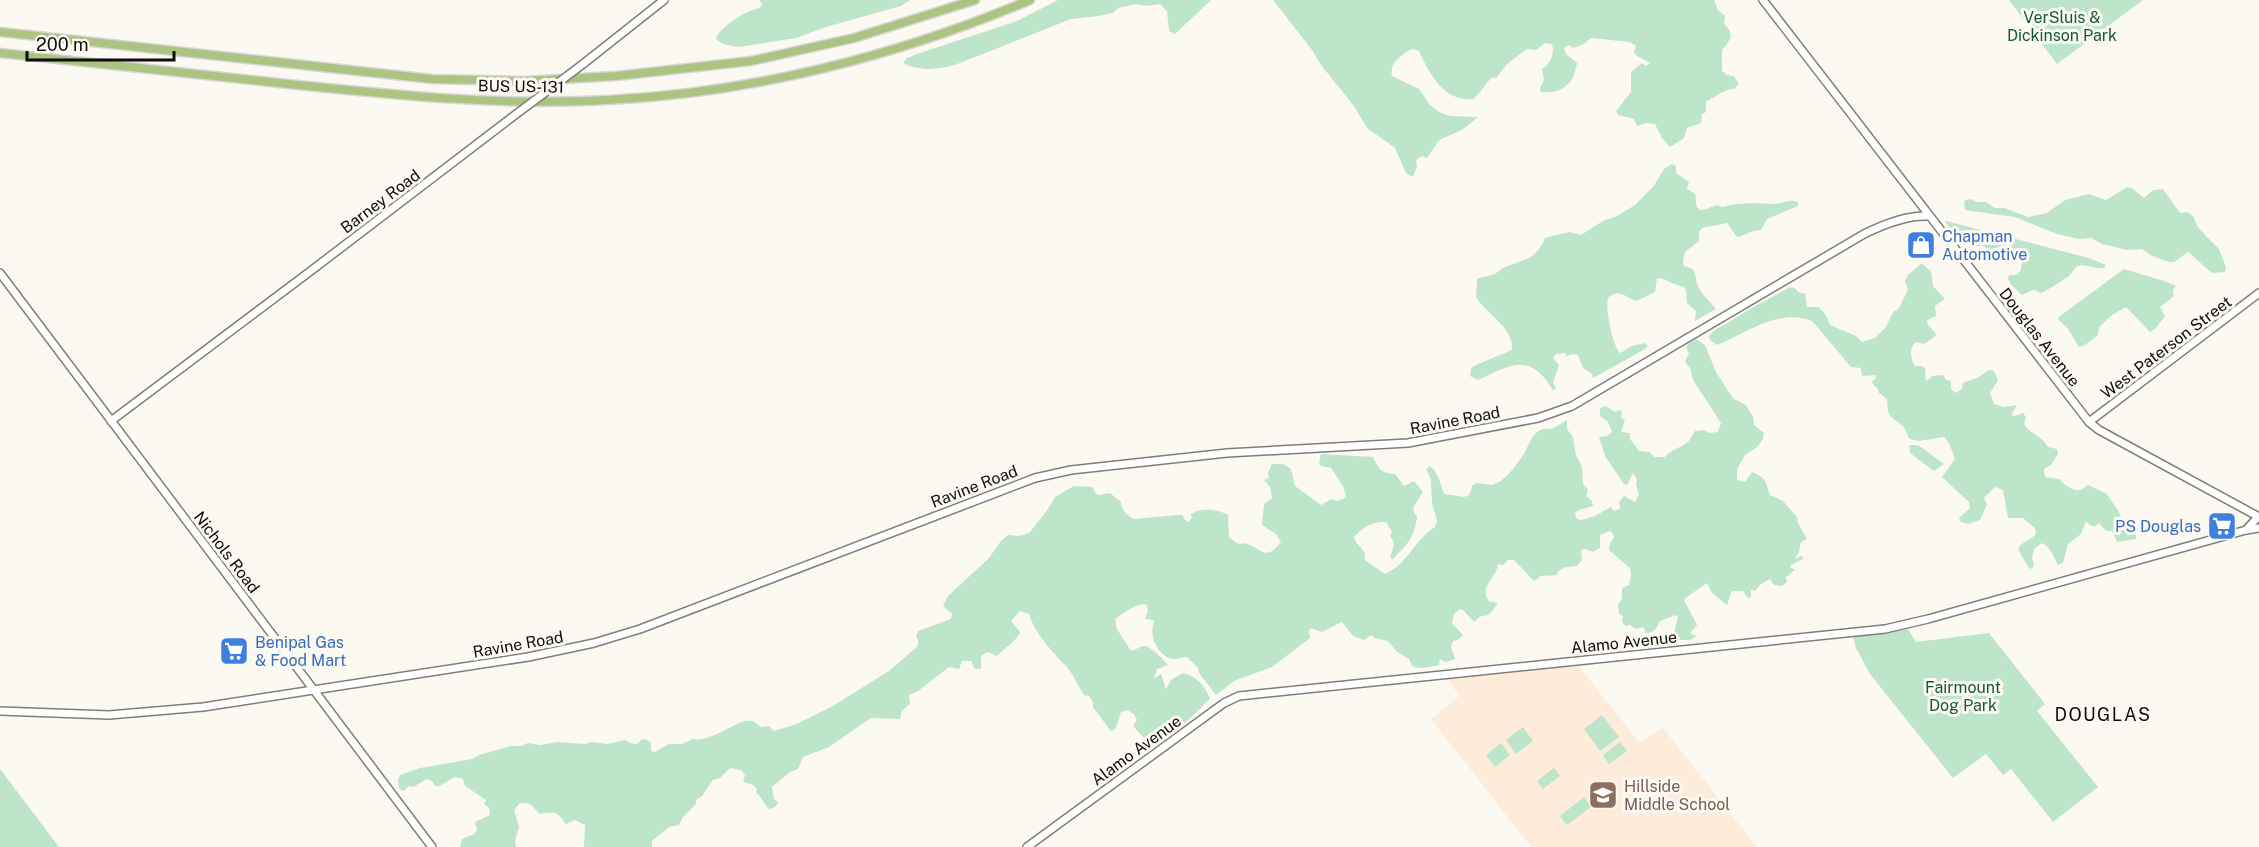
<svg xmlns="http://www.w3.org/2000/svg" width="2259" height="847" viewBox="0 0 2259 847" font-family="'Public Sans',sans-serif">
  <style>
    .education { fill: #fdecda }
    .green { fill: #bde5c9 }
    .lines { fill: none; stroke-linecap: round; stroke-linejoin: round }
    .secondary-casing { stroke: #817e79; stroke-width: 10 }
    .highway-casing { stroke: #d8d8d8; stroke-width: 11 }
    .secondary { stroke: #fff; stroke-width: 7 }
    .highway { stroke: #acc381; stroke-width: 8 }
    .secondary-bridge-casing { stroke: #817e79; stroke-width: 10; stroke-linecap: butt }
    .secondary-bridge { stroke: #fff; stroke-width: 7 }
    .labels { text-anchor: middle; stroke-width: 6; stroke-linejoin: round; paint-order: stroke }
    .park-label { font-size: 16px; fill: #115b33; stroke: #fcf9f2 }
    .street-label { font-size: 16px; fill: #0e0d0a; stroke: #fcf9f2 }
    .shop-label { font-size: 16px; fill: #366cbe; stroke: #fcf9f2; text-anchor: start }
    .education-label { font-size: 16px; fill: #785e54; stroke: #fcf9f2; text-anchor: start }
    .neighbourhood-label { font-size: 18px; letter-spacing: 1.5px; fill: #0e0d0a; stroke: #fcf9f2 }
  </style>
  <rect width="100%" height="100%" fill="#fcf9f2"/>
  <!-- education -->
  <path class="education" d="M1577,664L1639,742L1663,728L1757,847H1531L1431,719L1459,696L1447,678Z"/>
  <!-- green -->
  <g class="green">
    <path d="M759,0H910L901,6L826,27L796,38L739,47L723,44L716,39C719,27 748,9 760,8L762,4Z"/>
    <path d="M1058,0H1211L1175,34L1169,31L1167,11L1160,4L1147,6L1136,4L1118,8L1113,13L1099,16L1071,19L955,65C937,69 920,72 903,63L907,58L917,54L1017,21Z"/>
    <path d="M1273,0H1714L1718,10L1725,16L1724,24C1736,35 1730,40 1722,50V71L1727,75L1734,76L1739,84L1734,89C1725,88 1715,98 1706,101V112L1702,114L1701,123L1687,128L1684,138L1670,147L1662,138L1655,124L1646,123L1637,126L1634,119L1618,115L1616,111L1631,92V72L1642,63L1646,66L1650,63L1637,56L1634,52L1636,46L1630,42L1591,38L1582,45L1573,48L1569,45L1564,48L1566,54L1577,63C1574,84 1562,94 1541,92L1540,88L1544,80L1542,69C1550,65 1555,54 1552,44L1545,43L1536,50L1527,49L1507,64L1497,77L1491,78L1474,99C1444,102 1430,75 1419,51L1412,49C1401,55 1389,63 1392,76L1419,89L1430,105L1439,112L1450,116L1478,117L1462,130L1439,140L1427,158L1422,156L1416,160L1417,166L1413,177L1406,173L1395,148L1367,128L1354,106L1321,65L1312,50Z"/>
    <path d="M2009,0H2143L2057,64Z"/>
    <path d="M1672,164L1676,166V173L1689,182L1687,189L1695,194C1696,197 1696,200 1696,204C1698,216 1711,206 1717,205L1722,207C1738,202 1758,203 1775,204C1784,204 1788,198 1798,202V206L1767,219L1761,230C1751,230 1746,235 1737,237L1727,223L1702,228L1699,232V241L1685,252L1683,261L1684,266L1693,269C1696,275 1696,278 1697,284C1699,291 1711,303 1716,309L1695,321L1696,311L1687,303L1686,290L1684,287C1674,285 1667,279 1657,278L1655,292L1636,301C1628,298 1619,289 1610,296C1602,301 1614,349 1620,353L1632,346L1644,343L1648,346L1645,349L1593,378L1592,374L1583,368L1578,355L1572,354L1567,356L1565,353L1556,354L1553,358L1559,365L1553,382L1556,389L1553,390C1530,352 1512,364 1478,380L1470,376L1471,368L1476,365L1512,350C1514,327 1486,314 1476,297L1477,279C1483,276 1485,277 1491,275C1496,275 1499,270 1503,268C1523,259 1536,261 1545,238L1569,232L1581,235L1603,221L1617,216L1635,205L1653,187L1664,169Z"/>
    <path d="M2127,187L2133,189L2144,198L2153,190L2163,189L2180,213L2187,212L2193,216L2198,227L2207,237L2219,249L2226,267L2225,272L2212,273L2188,252L2174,262H2169L2152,256L2142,249L2127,250L2102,244L2091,238L2079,239L2057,234L2015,217L1965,210L1964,201L1971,199L1977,202H1986L1995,208H2004L2028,217L2047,213L2065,200L2089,194L2106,200Z"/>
    <path d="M1946,221L2089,258L2106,265L2104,268C2095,270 2084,262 2076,267C2075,268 2071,274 2070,275C2067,278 2043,293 2041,293C2038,292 2036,290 2033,290L2022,295L2012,286L2008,279L2009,275H2016L2021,270L2022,259L2006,247L2001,246L1990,250L1981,245L1976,247L1972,245L1965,233H1955L1945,222Z"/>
    <path d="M1922,263L1931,272L1933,286L1945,299L1935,306L1936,316L1927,320L1928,325L1937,335L1924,344L1916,342C1909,347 1910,358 1915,366H1921L1925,368L1926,381L1933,376L1943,375L1946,380L1951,381V389L1955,393L1962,389L1963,383L1979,377L1989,370L1994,371L1998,380L1990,393L1994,404L2004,407L2017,405L2011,415L2015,416L2023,413L2026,417L2024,424C2030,434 2042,436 2048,447L2057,449L2058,454L2051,465L2044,469L2045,477L2059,479C2063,483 2073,492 2080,490C2083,489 2085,487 2088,485L2107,494L2119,512L2122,520L2135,529L2136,539L2117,542L2112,531H2106L2099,523L2096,526H2091L2086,521L2081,534L2068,544L2063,563L2058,565C2053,557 2051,547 2042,543L2034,549L2032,557L2034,566L2031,569L2028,567L2018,549C2022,540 2032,541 2036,533L2035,528L2023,518H2008L2003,490L1995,487L1984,498L1987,504L1980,520L1968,524L1961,522L1959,518L1970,508L1969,502L1942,477L1955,459L1949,443L1944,437L1919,441L1910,439C1907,435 1906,429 1903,426C1889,415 1888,418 1887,399L1879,393L1878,389L1871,382L1876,378L1875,375L1862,376L1861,368L1851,367L1812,321C1778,308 1747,333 1717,345L1710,340L1709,336C1715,328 1724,326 1732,320C1751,308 1770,298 1790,287L1795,288L1798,292L1805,294L1807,307H1819L1825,314L1830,325L1856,336L1862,342L1875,338L1886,327L1893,312L1899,308L1908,290L1905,281L1908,275Z"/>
    <path d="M2124,269L2164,281L2176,286L2173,290L2174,296L2160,307L2165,316L2156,328L2150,332L2126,307L2112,315L2099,327L2098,335L2085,345L2079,347L2068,329L2058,319L2060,316Z"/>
    <path d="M1696,339L1705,345L1716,372L1730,394L1734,399L1746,405L1753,417L1754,425L1764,433L1763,439L1757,447L1745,455L1737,469V480L1745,482L1752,472C1768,479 1765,481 1770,495L1783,501L1797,517L1798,523L1807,539L1801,542L1799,552L1795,558L1803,556V559L1791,565L1790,567L1795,570L1786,577L1787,582L1782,586L1774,585L1770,579L1761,584L1755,591L1751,590V597L1748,598L1743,591H1732L1727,605L1712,593L1707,583L1684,599L1685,602L1697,625L1691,632V634L1697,636L1690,640H1675L1673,638L1678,617L1675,615L1660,621L1655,630L1649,633H1645L1644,627L1636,629L1630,625L1626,626L1622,622L1623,616L1619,614L1618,605L1622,598V588L1629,585L1631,575L1630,568L1609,550L1610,543L1614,538L1613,534L1610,531L1600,535V548L1593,552L1585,549L1581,550L1582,560L1577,566L1566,567L1558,571L1557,575L1541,576L1534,581L1514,560H1508L1503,565L1498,564C1497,577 1478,588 1489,601L1498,603C1491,611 1492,616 1481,616L1474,622L1464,611L1460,609L1454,614L1452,623L1463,635L1458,640L1453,641L1451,647L1455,659L1446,662L1440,659L1439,665C1431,667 1419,670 1412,666L1409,659L1397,652L1388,641L1375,638L1371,635L1364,640L1353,636L1342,622L1322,632L1311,628L1309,630L1310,638L1272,667L1234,681L1216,695L1199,673L1198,668L1187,657C1182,657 1177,659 1172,659C1158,656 1148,634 1154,624V620L1145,619L1148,611L1147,605L1144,604C1134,605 1123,613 1115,619L1117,629L1131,651C1135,650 1141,646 1144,646C1151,646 1164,660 1168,665L1157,669L1154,678L1161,674L1166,689L1171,680L1183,673C1196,676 1206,686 1210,699C1201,707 1193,717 1182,725C1179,726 1175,726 1173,728C1164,735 1159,748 1146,748L1144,738L1133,726L1137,720L1134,714L1127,710L1121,712L1116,728L1112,731L1110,730L1093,707V702L1089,696L1084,695C1077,685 1074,675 1066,666C1053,653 1034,632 1029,614L1020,611L1011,621L1020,632C1015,643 1005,647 997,656L987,652L981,656V668L977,669L974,668L971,661H962L959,669L949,667L918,691L909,695L910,704L902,711L900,719L871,718L829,747L803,757L798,769L790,772L772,787L774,799L778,802L775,807L769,809C763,804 763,798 756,793L757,789L753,785L743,782L745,775L741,770L730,768L720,778L713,780L702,796L696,800V804L683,817L679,825L669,827L652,841V847H584L585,825L575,820L566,824C557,811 555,812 539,814C532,806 531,801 519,804L514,810L519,827L515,841L516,847H460L462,839L474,834L477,830L475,822L490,815L489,808L484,804L486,800L465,786L463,779L455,777L439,786H435L432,781L427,779L413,787L409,786L404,791L399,789L398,780L400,775L420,768L472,759L479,755L511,746H521L528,743L540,745L557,742L585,744L592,742L608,744L625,740L630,743L637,744L642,739L647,740L651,743V751L655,752L669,744H682L693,739C713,743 740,716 753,721C754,721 760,727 761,727L769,726L774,731L797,724L831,707L889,671L918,646V640L916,636L918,631L951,619L952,614L943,606L948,596L989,558L1001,541L1008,535L1019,536L1029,533L1046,512L1055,497L1074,486L1093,487L1094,491L1098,495L1110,493L1121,502C1121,509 1127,516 1134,519L1177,515H1183L1184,519L1188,522L1192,518L1191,514C1203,507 1217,509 1228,515L1229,537C1232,539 1234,541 1237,543C1242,545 1243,542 1247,544C1263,549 1265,562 1281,542L1276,534L1262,525L1264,504L1272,498L1270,487L1264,480L1269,478L1268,473L1272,464H1283L1291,469L1295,486L1321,505L1332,499L1337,501L1343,499L1346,496L1343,486L1331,468L1321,466L1319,462L1321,454L1373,457C1379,469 1380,473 1395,474L1404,486L1414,481L1423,492L1413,508L1414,513L1417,516C1415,537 1407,545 1393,559L1390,558C1392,548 1397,545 1390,536L1392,532L1386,522C1373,521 1363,527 1354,537L1356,542L1365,553V560L1385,574C1408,564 1415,539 1435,527L1437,521L1432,503L1431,480L1426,469L1430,466C1439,474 1440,483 1444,494L1464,497L1469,495L1473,485L1477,483L1491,485C1504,483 1516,466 1523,455C1531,443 1533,425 1552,429L1567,420V429L1573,437L1576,455L1582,467L1583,484L1588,490L1586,496L1592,501L1593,506L1579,510L1575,513L1576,518L1579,520C1592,519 1600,513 1611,507L1614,511L1620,509L1619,502L1624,496L1635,502L1639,494L1636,485L1637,479L1633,473L1627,485L1624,484L1605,456L1599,437L1607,436L1612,432L1608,422L1600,416V409L1605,406L1615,412L1620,410L1622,413L1621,418L1625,420L1621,432L1630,433V439L1639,451L1650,452L1654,457H1665C1671,449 1682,448 1689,441C1691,438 1693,434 1695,431L1704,430L1710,433L1718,432L1721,423L1693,380L1690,368L1685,362L1689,353L1686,348L1688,344Z"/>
    <path d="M1909,445H1918L1944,464L1934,471L1910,453Z"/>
    <path d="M1908,629L1916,642L1989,633L2045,704L2037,711L2098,787L2053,822L2011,769L2003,775L1986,754L1953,778L1870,674L1856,648L1853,637Z"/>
    <path d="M1602,715L1619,737L1600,751L1584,729Z"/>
    <path d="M1523,727L1533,741L1516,754L1506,740Z"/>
    <path d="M1620,742L1627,751L1609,764L1603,755Z"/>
    <path d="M1501,743L1510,755L1495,767L1486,755Z"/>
    <path d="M1554,768L1560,776L1543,789L1537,781Z"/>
    <path d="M0,769L59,847H0Z"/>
    <path d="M1584,797L1591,807L1567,825L1560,816Z"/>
  </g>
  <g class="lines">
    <!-- secondary casing -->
    <g class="secondary-casing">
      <g id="secondary">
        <path d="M1763,0L2089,422L2099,430L2259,517"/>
        <path d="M583,64L664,0"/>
        <path d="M0,273L432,847"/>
        <path d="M111,421L312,270L511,118"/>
        <path d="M2089,422L2259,293"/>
        <path d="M2246,530L2258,517"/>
        <path d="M0,711L109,715L203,707L528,657L594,643L640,629L1035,478L1071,470L1227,453L1408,443L1538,418L1572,406L1864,234C1884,224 1906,215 1928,216"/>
        <path d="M1027,847L1224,703L1239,696L1885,629L1928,619L2246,530L2259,528"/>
      </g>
    </g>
    <!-- highway casing -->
    <g class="highway-casing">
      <g id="highway">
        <path d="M0,32L432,79L525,81L616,76L751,61L854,38L975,0"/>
        <path d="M0,53C96,63 192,73 288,84C394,95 500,106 607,100C752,93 897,56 1030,0"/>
      </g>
    </g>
    <!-- secondary -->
    <use href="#secondary" class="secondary"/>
    <!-- highway -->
    <use href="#highway" class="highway"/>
    <!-- secondary-bridge casing -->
    <g class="secondary-bridge-casing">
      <path id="secondary-bridge" d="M511,118L583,64"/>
    </g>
    <!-- secondary-bridge -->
    <use href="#secondary-bridge" class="secondary-bridge"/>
  </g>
  <!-- icons -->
  <defs>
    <g id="shop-square" transform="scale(1.5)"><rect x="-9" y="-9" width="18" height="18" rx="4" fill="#3f7fe0" stroke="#fcf9f2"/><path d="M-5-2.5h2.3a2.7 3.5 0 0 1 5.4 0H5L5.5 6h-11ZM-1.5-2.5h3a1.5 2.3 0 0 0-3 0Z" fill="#fff"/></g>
    <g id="supermarket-square" transform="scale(1.5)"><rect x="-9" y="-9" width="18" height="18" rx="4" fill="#3f7fe0" stroke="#fcf9f2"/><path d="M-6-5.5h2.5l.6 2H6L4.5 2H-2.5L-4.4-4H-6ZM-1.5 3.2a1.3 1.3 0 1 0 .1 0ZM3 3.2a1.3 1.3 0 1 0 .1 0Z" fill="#fff"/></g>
    <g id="school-square" transform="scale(1.5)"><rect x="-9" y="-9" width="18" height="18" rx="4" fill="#8d6e63" stroke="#fcf9f2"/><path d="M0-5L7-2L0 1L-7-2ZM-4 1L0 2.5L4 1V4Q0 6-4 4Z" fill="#fff"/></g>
  </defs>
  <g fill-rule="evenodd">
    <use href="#shop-square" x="1921" y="245"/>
    <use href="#supermarket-square" x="2222" y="526"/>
    <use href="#supermarket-square" x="234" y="651"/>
    <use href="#school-square" x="1603" y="795"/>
  </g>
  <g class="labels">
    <!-- park labels -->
    <g class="park-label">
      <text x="2062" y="23">VerSluis &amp;<tspan x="2062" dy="18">Dickinson Park</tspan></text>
      <text x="1963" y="693">Fairmount<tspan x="1963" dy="18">Dog Park</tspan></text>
    </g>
    <!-- street labels -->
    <g class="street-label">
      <text transform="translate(521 86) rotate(1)" y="6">BUS US-131</text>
      <text transform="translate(380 201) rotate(-37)" y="6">Barney Road</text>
      <text transform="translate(2040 337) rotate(52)" y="6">Douglas Avenue</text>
      <text transform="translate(2166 347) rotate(-37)" y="6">West Paterson Street</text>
      <text transform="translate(1455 420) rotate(-11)" y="6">Ravine Road</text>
      <text transform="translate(974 486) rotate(-21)" y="6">Ravine Road</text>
      <text transform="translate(227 552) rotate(53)" y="6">Nichols Road</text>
      <text transform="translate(1624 642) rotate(-6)" y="6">Alamo Avenue</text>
      <text transform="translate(518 644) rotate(-10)" y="6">Ravine Road</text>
      <text transform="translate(1136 750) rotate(-36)" y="6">Alamo Avenue</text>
    </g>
    <!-- shop labels -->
    <g class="shop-label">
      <text x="1942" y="242">Chapman<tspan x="1942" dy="18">Automotive</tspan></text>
      <text x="2201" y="532" text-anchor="end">PS Douglas</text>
      <text x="255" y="648">Benipal Gas<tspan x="255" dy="18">&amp; Food Mart</tspan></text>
    </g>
    <!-- education labels -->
    <g class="education-label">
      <text x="1624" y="792">Hillside<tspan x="1624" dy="18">Middle School</tspan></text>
    </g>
    <!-- neighbourhood labels -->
    <g class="neighbourhood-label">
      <text x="2103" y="721">DOUGLAS</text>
    </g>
  </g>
  <!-- scale -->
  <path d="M27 51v9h147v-9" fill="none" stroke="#0e0d0a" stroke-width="3"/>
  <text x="36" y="51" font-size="18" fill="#0e0d0a" stroke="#fcf9f2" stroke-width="4.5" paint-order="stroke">200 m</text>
</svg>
